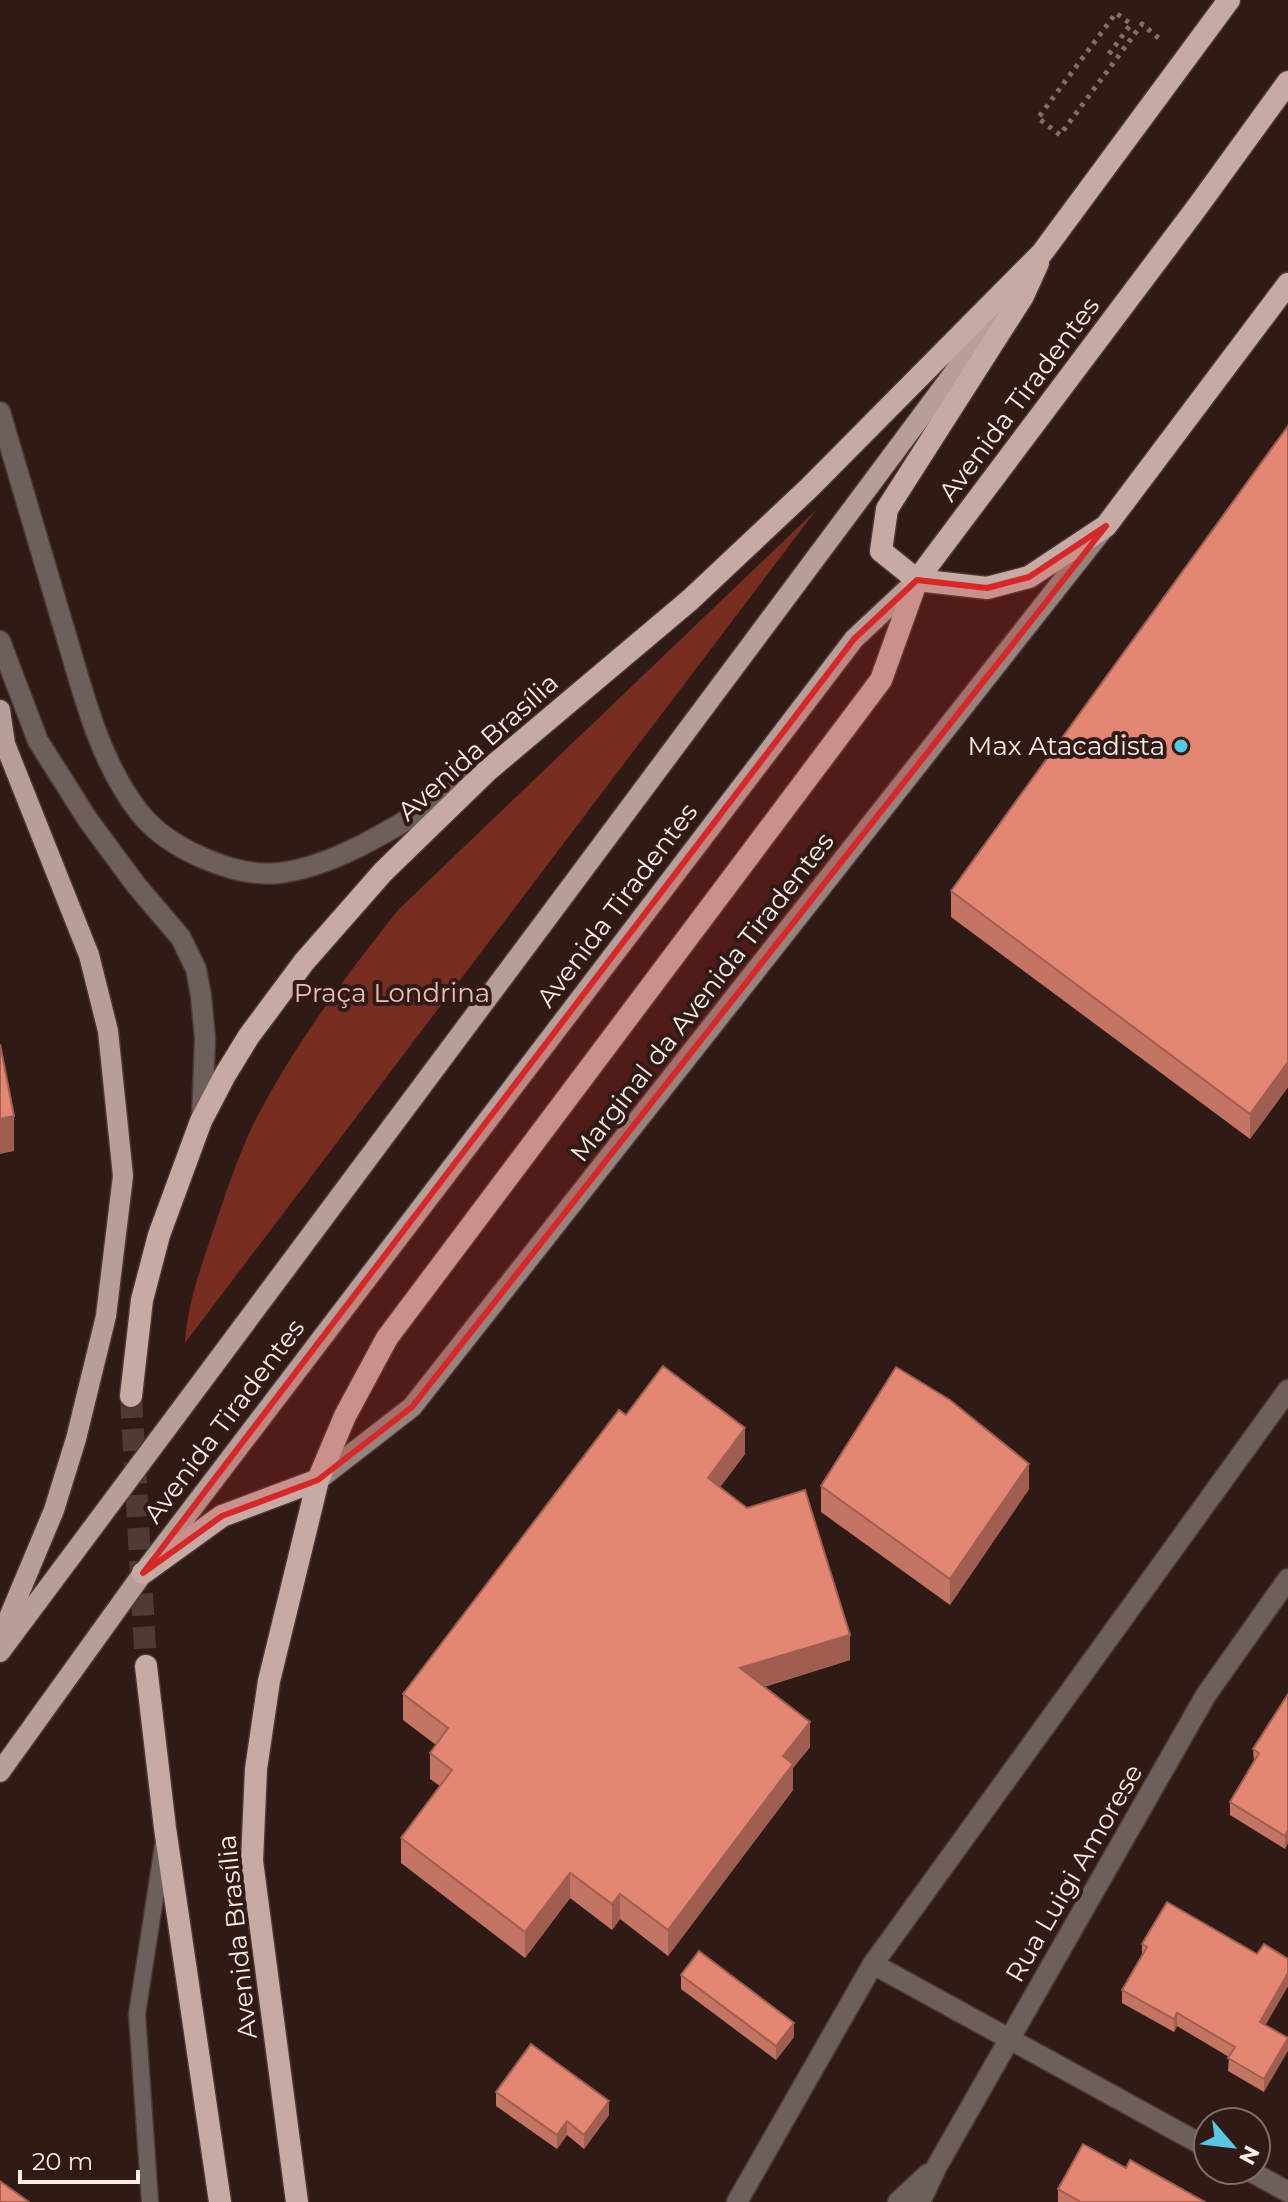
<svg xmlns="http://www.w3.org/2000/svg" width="1288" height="2202" viewBox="0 0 1288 2202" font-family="Montserrat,sans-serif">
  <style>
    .green { fill: #772d1f }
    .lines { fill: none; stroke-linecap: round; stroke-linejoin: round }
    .trunk-tunnel { stroke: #4f3a35; stroke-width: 22; stroke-dasharray: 22 11; stroke-linecap: butt }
    .service-casing { stroke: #4d3733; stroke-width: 19 }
    .minor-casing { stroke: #4d3733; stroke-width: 23 }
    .tertiary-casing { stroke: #4d3733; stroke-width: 23 }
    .secondary-casing { stroke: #4d3733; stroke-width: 23 }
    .primary-casing { stroke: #4d3733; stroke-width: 23 }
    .trunk-casing { stroke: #4d3733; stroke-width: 25 }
    .path { stroke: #836f6a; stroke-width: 5; stroke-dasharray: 4 6; stroke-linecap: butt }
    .service { stroke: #6c5f5c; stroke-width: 16 }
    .minor { stroke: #6c5f5c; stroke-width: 20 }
    .tertiary { stroke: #6c5f5c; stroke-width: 20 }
    .secondary { stroke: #97837e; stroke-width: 20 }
    .primary { stroke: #b89e98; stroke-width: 20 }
    .trunk { stroke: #c7aaa4; stroke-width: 22 }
    .wall { fill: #c37463 }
    .shaded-wall { fill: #9f5e50 }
    .building { fill: #e38773; stroke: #9f5e50; stroke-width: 2 }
    .marked { fill: #d62828; fill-opacity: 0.2; stroke: #d62828; stroke-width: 6; stroke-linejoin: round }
    .poi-dot { fill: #56c9e1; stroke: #301a15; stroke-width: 3 }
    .labels { text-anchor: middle; stroke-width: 8; stroke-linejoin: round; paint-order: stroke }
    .street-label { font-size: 26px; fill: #fcece8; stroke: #301a15 }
    .poi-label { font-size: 26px; fill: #fcece8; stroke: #301a15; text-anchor: end }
    .park-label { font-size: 26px; fill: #f0bfb4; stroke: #301a15 }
  </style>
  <rect width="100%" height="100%" fill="#301a15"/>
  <!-- green -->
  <path class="green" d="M817,509L185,1343C187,1305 201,1267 213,1231C226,1193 239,1152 257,1117C296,1043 346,975 398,910Z"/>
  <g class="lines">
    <!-- trunk-tunnel -->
    <path class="trunk-tunnel" d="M131,1396L146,1666"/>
    <!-- service casing -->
    <g class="service-casing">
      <path id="service" d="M150,2202L137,2014L163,1846"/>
    </g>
    <!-- minor casing -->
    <g class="minor-casing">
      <g id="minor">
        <path d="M873,1964L1208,2148"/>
        <path d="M1248,2170L1288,2192"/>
      </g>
    </g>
    <!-- tertiary casing -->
    <g class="tertiary-casing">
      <g id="tertiary">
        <path d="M0,412C21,482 42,552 62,622C82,687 97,758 139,812C167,848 234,878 279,873C343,866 414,814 470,782"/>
        <path d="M0,641L38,741L88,820L136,885L181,938L196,969L201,996L205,1038L202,1119"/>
        <path d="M737,2202L873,1964L1288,1390"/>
        <path d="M898,2202L928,2174"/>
        <path d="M920,2202L937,2166L1206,1695L1288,1579"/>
      </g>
    </g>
    <!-- secondary casing -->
    <g class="secondary-casing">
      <path id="secondary" d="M318,1480L412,1407L1101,532"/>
    </g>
    <!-- primary casing -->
    <g class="primary-casing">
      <g id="primary">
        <path d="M0,710L5,744L89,955L108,1031L123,1176L106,1316L76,1439L54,1510L0,1639"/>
        <path d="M0,1652L1014,292"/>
        <path d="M0,1772L143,1573L854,639L917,580"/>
      </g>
    </g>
    <!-- trunk casing -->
    <g class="trunk-casing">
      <g id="trunk">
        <path d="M1038,263L1023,296L887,509L881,551L917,580L987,588L1029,577L1106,526L1288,284"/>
        <path d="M131,1396L142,1300L159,1235L201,1121L225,1075L249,1036L304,962L383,872L487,771L690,600L809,488L1042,253L1229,0"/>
        <path d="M143,1573L222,1516L318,1480"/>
        <path d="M146,1666L165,1828L220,2202"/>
        <path d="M297,2202L252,1861L256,1769L269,1681L318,1480L345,1416L387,1338L881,680L917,580L1198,206L1288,82"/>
      </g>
    </g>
    <!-- path -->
    <path class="path" d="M1109,54L1131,24L1116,13L1038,118L1060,135L1142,24L1162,41"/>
    <!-- service -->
    <use href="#service" class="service"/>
    <!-- minor -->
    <use href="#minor" class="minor"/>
    <!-- tertiary -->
    <use href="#tertiary" class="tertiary"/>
    <!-- secondary -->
    <use href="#secondary" class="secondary"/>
    <!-- primary -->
    <use href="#primary" class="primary"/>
    <!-- trunk -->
    <use href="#trunk" class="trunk"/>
  </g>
  <!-- wall -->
  <g class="wall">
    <path d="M1288,426V1087L1250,1139L951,917V891Z"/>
    <path d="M626,1415L745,1454L720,1487L850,1660L764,1687L810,1747L793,1768V1790L668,1956L620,1919L612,1930L570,1898L525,1958L401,1863V1838L440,1786L430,1779V1753L436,1745L403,1720V1694Z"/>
    <path d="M821,1486L1029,1489L950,1605L821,1512Z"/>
    <path d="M1288,1694V1843L1285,1849L1230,1815V1802L1254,1762L1253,1749Z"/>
    <path d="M1142,1944L1257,1954L1288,1959V1986L1265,2025L1264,2092L1228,2071L1229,2057L1177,2026L1174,2032L1122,2003V1990L1142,1955Z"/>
    <path d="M681,1975L794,2037L776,2060L681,1989Z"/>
    <path d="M496,2092L609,2115L584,2149L567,2135L557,2149L496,2106Z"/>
    <path d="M1126,2168L1205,2202H1058V2189Z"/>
  </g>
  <!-- shaded-wall -->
  <g class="shaded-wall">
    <path d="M1288,1062V1087L1250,1139V1114Z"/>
    <path d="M14,1116V1151L0,1154V1119Z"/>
    <path d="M745,1428V1454L708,1503V1478Z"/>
    <path d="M1029,1464V1489L950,1605V1579Z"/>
    <path d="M850,1635V1660L740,1694V1668Z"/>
    <path d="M810,1722V1747L793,1768V1790L668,1956V1930L783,1756Z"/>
    <path d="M1288,1830V1843L1285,1849V1836Z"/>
    <path d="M570,1873V1898L525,1958V1932Z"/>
    <path d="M620,1894V1919L612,1930V1904Z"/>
    <path d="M1288,1973V1986L1260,2035V2022Z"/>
    <path d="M1177,2013V2026L1174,2032V2019Z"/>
    <path d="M794,2023V2037L776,2060V2046Z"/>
    <path d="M1288,2038V2051L1264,2092V2079Z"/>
    <path d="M609,2101V2115L584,2149V2135Z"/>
    <path d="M567,2121V2135L557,2149V2135Z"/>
  </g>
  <!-- building -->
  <g class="building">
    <path d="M1288,426V1062L1250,1114L951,891Z"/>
    <path d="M0,1044L14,1116L0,1119Z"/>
    <path d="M663,1366L745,1428L708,1478L747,1508L805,1490L850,1635L740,1668L810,1722L783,1756L793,1764L668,1930L620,1894L612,1904L570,1873L525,1932L401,1838L452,1770L430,1753L448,1728L403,1694L619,1410L626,1415Z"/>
    <path d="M896,1367L950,1400L1029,1464L950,1579L821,1486Z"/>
    <path d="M1288,1694V1830L1285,1836L1230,1802L1259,1753L1253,1749Z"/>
    <path d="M1167,1902L1257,1954L1264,1944L1288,1959V1973L1260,2022L1288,2038L1264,2079L1228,2058L1235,2047L1177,2013L1174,2019L1122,1990L1147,1947L1142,1944Z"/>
    <path d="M699,1951L794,2023L776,2046L681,1975Z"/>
    <path d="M531,2044L609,2101L584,2135L567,2121L557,2135L496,2092Z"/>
    <path d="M1083,2144L1126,2168L1130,2160L1205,2202H1081L1058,2189Z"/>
    <path d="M0,2181L29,2202H0Z"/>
  </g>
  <!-- marked area -->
  <path class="marked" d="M1106,526L412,1407L318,1480L222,1516L143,1573L854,639L917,580L987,588L1029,577Z"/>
  <!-- markers -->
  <circle class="poi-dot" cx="1181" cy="746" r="8"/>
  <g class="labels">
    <!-- street labels -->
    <g class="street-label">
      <text transform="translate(1019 399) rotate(-53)" y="9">Avenida Tiradentes</text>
      <text transform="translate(478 747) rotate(-42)" y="9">Avenida Brasília</text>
      <text transform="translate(617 905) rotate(-53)" y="9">Avenida Tiradentes</text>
      <text transform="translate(702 997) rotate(-52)" y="9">Marginal da Avenida Tiradentes</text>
      <text transform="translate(224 1421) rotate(-53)" y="9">Avenida Tiradentes</text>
      <text transform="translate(1074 1873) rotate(-60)" y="9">Rua Luigi Amorese</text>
      <text transform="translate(237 1937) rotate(-96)" y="9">Avenida Brasília</text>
    </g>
    <!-- poi labels -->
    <g class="poi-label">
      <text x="1165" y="755">Max Atacadista</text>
    </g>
    <!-- park labels -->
    <g class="park-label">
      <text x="392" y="1002">Praça Londrina</text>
    </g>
  </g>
  <!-- north arrow -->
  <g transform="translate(1232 2146) rotate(118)"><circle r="38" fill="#301a15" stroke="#826e69" stroke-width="2"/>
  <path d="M0-6L14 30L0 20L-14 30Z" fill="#56c9e1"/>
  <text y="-12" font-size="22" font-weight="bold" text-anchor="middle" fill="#fcece8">N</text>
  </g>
  <!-- scale -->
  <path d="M20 2170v12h118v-12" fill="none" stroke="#fcece8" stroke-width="4"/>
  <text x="32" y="2170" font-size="24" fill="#fcece8" stroke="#301a15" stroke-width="6" paint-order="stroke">20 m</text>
</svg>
